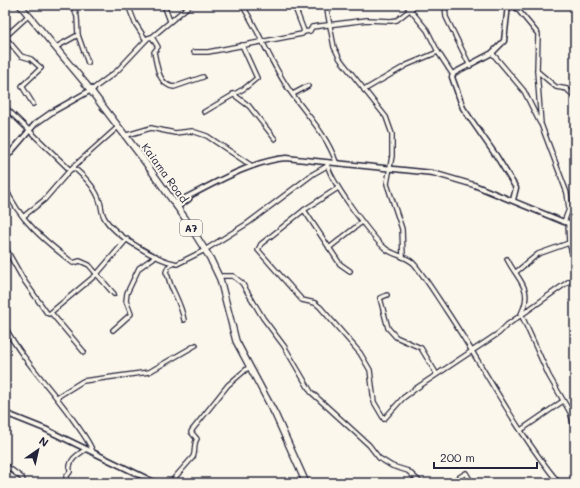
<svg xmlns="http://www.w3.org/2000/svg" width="580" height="488" viewBox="0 0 580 488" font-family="Mali,sans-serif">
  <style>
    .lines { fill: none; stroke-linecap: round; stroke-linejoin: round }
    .minor-casing { stroke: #22223b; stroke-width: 6 }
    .tertiary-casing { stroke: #22223b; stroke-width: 7 }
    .trunk-casing { stroke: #22223b; stroke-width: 8 }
    .minor { stroke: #fbf7ec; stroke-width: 3.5 }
    .tertiary { stroke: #fbf7ec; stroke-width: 4 }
    .trunk { stroke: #fbf7ec; stroke-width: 5.5 }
    .labels { text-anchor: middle; stroke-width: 4; stroke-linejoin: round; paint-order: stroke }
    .shield { fill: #fbf7ec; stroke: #636270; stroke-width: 1 }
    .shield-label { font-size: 10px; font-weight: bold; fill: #22223b }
    .street-label { font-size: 11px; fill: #22223b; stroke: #fbf7ec }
  </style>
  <rect width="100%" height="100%" fill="#fbf7ec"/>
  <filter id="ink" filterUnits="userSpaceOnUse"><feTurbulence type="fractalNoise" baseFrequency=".025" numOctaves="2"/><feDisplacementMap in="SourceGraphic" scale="8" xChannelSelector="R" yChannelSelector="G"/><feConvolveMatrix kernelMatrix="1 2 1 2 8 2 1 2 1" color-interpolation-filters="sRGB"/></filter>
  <g filter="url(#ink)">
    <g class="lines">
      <!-- minor casing -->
      <g class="minor-casing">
        <g id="minor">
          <path d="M73,5L77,17L78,35L88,63"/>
          <path d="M128,5L135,23L146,40"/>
          <path d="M164,5L170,21"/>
          <path d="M242,5C260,32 271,64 290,91C306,114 327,135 336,162"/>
          <path d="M326,5L334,47L340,59L386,117L392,134V156L387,184L402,229L403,257"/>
          <path d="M406,5L427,30L438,52L453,75"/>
          <path d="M445,5L446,17L470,66"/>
          <path d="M514,5L538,34L537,71L541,124L567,193L569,209L564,222"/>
          <path d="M304,32L310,31L312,27L367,20L391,21L397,20L416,5"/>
          <path d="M573,35L575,37"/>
          <path d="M5,37L21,56L31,59L41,68L22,86L33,104"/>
          <path d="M5,37L28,16"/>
          <path d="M152,37L158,47L154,52C157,65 158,85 174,87L203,77"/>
          <path d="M58,46L78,35"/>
          <path d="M194,52H208L302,34L304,31L294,5"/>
          <path d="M492,53L524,91L540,123"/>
          <path d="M537,71L556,87L567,89L575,98"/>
          <path d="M93,89L117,71L148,38L152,37L190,5"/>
          <path d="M364,90L407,65L438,52"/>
          <path d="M233,94L249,106L275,139"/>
          <path d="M293,94L308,86"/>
          <path d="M5,107L70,170"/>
          <path d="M204,112L245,88L257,78L242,45"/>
          <path d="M127,135L151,128L175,133L192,131L207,136L252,166"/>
          <path d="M327,162C327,177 373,239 386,249C395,256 408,256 415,265C426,279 436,295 446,310C484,367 515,430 559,483"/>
          <path d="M72,168L118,127"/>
          <path d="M5,187C19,220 45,241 73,263L80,261L89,265L114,294"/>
          <path d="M338,188L304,210L261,244L258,250L302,300L315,303L320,307L360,353L370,370L374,402L384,419L403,398L415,389L499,333L507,325L575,277"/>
          <path d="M304,210L340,264L350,271"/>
          <path d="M24,216L44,200L70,170L74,168C85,177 96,188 100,202C102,207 101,212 104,217C114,236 157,260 177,264L205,250"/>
          <path d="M568,223L569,243L574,259L575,294"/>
          <path d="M5,247L23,279L47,313L49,314L97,274L127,239"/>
          <path d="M208,248L248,223L313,174L327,166"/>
          <path d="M329,248L362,222"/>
          <path d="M507,259C518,281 534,288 521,314L549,376L570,412L575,429"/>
          <path d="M173,263L168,267L166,272C170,279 169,284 173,290C178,301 182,308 184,320"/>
          <path d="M516,272L538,254L569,243"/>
          <path d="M222,276H233L242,283L263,318L284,346L311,392L369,445L379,458L392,466L408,471L421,483"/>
          <path d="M387,295L380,298L388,328L396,337L421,348L436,373"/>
          <path d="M52,314L84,352"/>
          <path d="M5,327C23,361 52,389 74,421C81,431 89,441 93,452"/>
          <path d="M113,330L131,314L126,301L127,293L139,268L156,256"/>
          <path d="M57,397L83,381L149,372L196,345"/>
          <path d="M521,430L563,401"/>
          <path d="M5,465L22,478L24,483"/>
          <path d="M67,483L66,477L70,472C68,460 77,455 86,449"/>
          <path d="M170,483L193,457C196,451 193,444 197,439L191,432L193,429L228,385L249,367"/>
          <path d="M450,483L466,473L472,483"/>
        </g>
      </g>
      <!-- tertiary casing -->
      <g class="tertiary-casing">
        <g id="tertiary">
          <path d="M508,5L504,41L492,53L454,73L452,77L463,108L497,157L516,188L513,200"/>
          <path d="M5,159L35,124L52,112L93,89"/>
          <path d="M175,203C209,187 249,161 286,158L433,173L474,185L564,222L575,224"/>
          <path d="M177,207L189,199"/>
          <path d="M5,413L45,429L156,483"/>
        </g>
      </g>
      <!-- trunk casing -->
      <g class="trunk-casing">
        <path id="trunk" d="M20,5L85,83L140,155L185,218L210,258L220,279L236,341L275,414L306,483"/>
      </g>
      <!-- minor -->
      <use href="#minor" class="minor"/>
      <!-- tertiary -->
      <use href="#tertiary" class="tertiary"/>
      <!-- trunk -->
      <use href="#trunk" class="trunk"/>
    </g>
  </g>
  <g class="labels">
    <!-- shield labels -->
    <rect class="shield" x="180" y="220" width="22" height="16" rx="3"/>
    <g class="shield-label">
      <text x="191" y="232">A7</text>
    </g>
    <!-- street labels -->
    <g class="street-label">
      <text transform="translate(165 173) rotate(54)" y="4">Kaiama Road</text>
    </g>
  </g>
  <!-- margin -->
  <rect width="580" height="488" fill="none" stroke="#fbf7ec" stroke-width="20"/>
  <rect x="10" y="10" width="560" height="468" fill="none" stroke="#22223b" stroke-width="1.5" filter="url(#ink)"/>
  <!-- north arrow -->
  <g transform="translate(38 450) rotate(34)" stroke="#fbf7ec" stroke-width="3" paint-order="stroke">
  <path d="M0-3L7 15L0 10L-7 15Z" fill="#22223b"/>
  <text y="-6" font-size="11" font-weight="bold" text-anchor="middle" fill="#22223b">N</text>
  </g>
  <!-- scale -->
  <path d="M434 462v6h103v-6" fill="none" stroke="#22223b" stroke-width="2"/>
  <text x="440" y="462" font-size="12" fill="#22223b" stroke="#fbf7ec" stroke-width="3" paint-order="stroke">200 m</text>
</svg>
